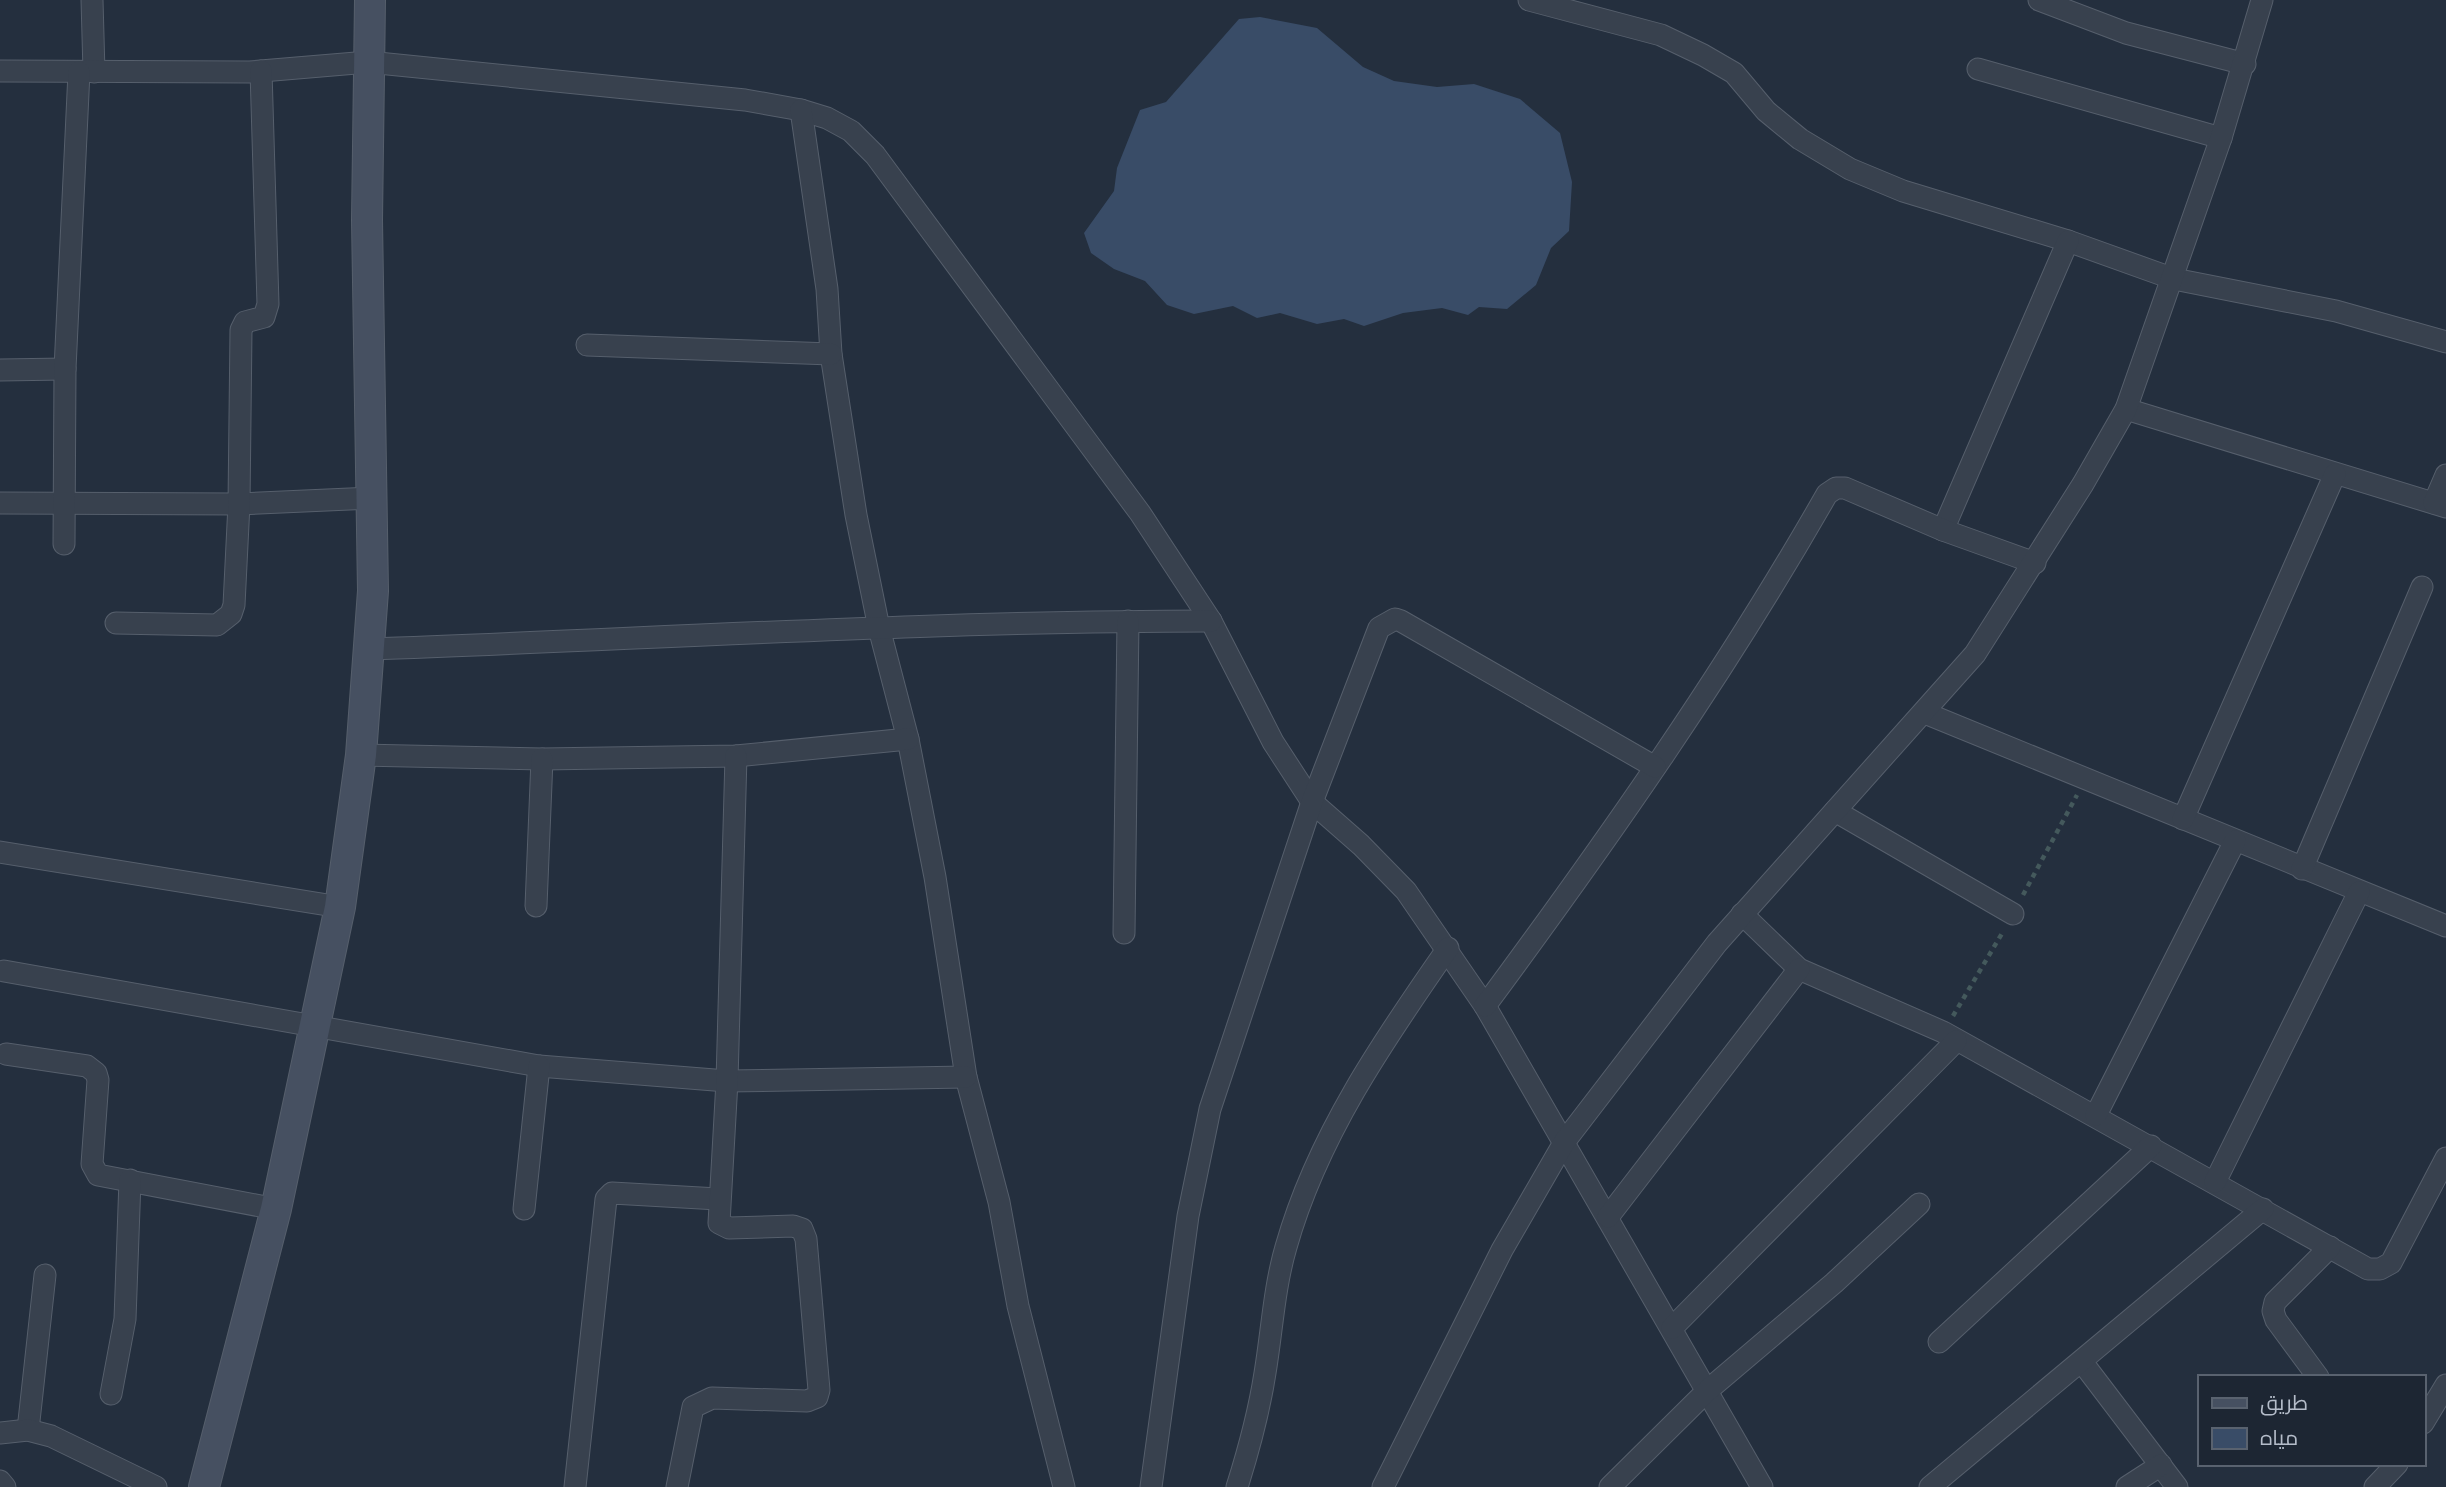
<svg xmlns="http://www.w3.org/2000/svg" width="2446" height="1487" viewBox="0 0 2446 1487" font-family="Mulish,Cairo,sans-serif">
  <style>
    .water { fill: #394c67 }
    .lines { fill: none; stroke-linecap: round; stroke-linejoin: round }
    .street-casing { stroke: #565f6c; stroke-width: 23 }
    .secondary-casing { stroke: #565f6c; stroke-width: 32 }
    .path { stroke: #44595c; stroke-width: 4.5; stroke-dasharray: 5 5; stroke-linecap: butt }
    .street { stroke: #38414e; stroke-width: 21 }
    .secondary { stroke: #465061; stroke-width: 30 }
  </style>
  <rect width="100%" height="100%" fill="#242f3e"/>
  <!-- water -->
  <path class="water" d="M1260,17L1317,28L1363,67L1394,81L1437,87L1474,84L1520,99L1560,133L1572,182L1569,231L1551,248L1536,285L1507,309L1479,307L1468,315L1442,308L1403,313L1364,326L1344,319L1317,324L1280,313L1257,318L1233,306L1194,314L1167,305L1145,281L1114,269L1091,253L1084,233L1114,191L1117,168L1140,110L1166,102L1239,19Z"/>
  <g class="lines">
    <!-- street casing -->
    <g class="street-casing">
      <g id="street">
        <path d="M92,0L94,72"/>
        <path d="M1529,0L1661,35L1703,55L1734,73L1766,111L1800,139L1850,169L1903,191L2068,241L2174,279L2336,311L2446,342"/>
        <path d="M2039,0L2126,33L2245,64"/>
        <path d="M1978,69L2221,138"/>
        <path d="M0,71L250,72L368,62L745,100L801,110L827,118L851,131L875,155L1140,513L1211,621L1273,742L1312,802L1361,845L1406,891L1485,1006L1762,1487"/>
        <path d="M801,110L827,289L831,354L856,515L879,628L908,739L935,877L966,1077L999,1202L1018,1306L1064,1487"/>
        <path d="M587,345L831,354"/>
        <path d="M0,370L65,369"/>
        <path d="M2126,409L2446,507"/>
        <path d="M0,503L239,504L372,498"/>
        <path d="M2434,503L2446,475"/>
        <path d="M1943,530L2068,241"/>
        <path d="M64,544L65,369L79,72"/>
        <path d="M116,623L217,625L231,614L234,605L239,504L241,330L245,322L264,317L268,304L261,71"/>
        <path d="M369,649C650,639 930,621 1211,621"/>
        <path d="M1925,713L2446,926"/>
        <path d="M361,755L542,759L736,756L908,739"/>
        <path d="M1835,811L2013,914"/>
        <path d="M2183,819L2335,474"/>
        <path d="M0,852L340,907"/>
        <path d="M2302,869L2422,587"/>
        <path d="M536,906L542,759"/>
        <path d="M1742,914L1799,969L1943,1032L2368,1269H2380L2391,1263L2446,1158"/>
        <path d="M1124,933L1128,621"/>
        <path d="M4,971L539,1066L727,1081L966,1077"/>
        <path d="M1485,1006C1607,841 1725,673 1827,494L1836,488H1845L1943,530L2035,563"/>
        <path d="M6,1054L87,1066L96,1073L98,1080L92,1164L98,1175L276,1209"/>
        <path d="M2096,1115L2235,841"/>
        <path d="M2215,1182L2359,892"/>
        <path d="M524,1209L539,1066"/>
        <path d="M1608,1217L1799,969"/>
        <path d="M1672,1328L1956,1041"/>
        <path d="M1939,1342L2151,1146"/>
        <path d="M2082,1362L2177,1487"/>
        <path d="M2318,1377L2276,1320L2273,1311L2275,1302L2330,1247"/>
        <path d="M111,1394L125,1319L130,1180"/>
        <path d="M2423,1423L2446,1385"/>
        <path d="M28,1430L45,1275"/>
        <path d="M0,1433L28,1430L51,1436L156,1487"/>
        <path d="M0,1481L5,1487"/>
        <path d="M575,1487L606,1199L612,1193L718,1199"/>
        <path d="M677,1487L693,1407L712,1398L807,1401L817,1397L819,1390L806,1239L802,1229L793,1226L729,1228L719,1223L727,1081L736,756"/>
        <path d="M1151,1487L1188,1216L1210,1109L1312,802L1379,628L1395,619L1401,621L1655,767"/>
        <path d="M1237,1487C1249,1449 1259,1412 1265,1373C1272,1331 1274,1288 1286,1247C1317,1137 1383,1041 1448,948"/>
        <path d="M1383,1487L1502,1250L1565,1141L1717,943L1975,654L2083,484L2126,409L2221,138L2262,0"/>
        <path d="M1610,1487L1708,1390L1834,1283L1919,1204"/>
        <path d="M1930,1487L2263,1209"/>
        <path d="M2127,1487L2161,1465"/>
        <path d="M2375,1487L2397,1464"/>
      </g>
    </g>
    <!-- secondary casing -->
    <g class="secondary-casing">
      <path id="secondary" d="M204,1487L276,1209L340,907L361,755L373,591L367,220L370,0"/>
    </g>
    <!-- path -->
    <g class="path">
      <path d="M2023,895L2077,795"/>
      <path d="M1953,1016L2004,930"/>
    </g>
    <!-- street -->
    <use href="#street" class="street"/>
    <!-- secondary -->
    <use href="#secondary" class="secondary"/>
  </g>
  <!-- legend -->
  <rect x="2198" y="1375" width="228" height="91" fill="#1d2633" stroke="#59626f" stroke-width="2"/>
  <rect x="2212" y="1398" width="35" height="10" fill="#465061" stroke="#59626f" stroke-width="2"/>
  <text x="2260" y="1410" font-size="21" fill="#b4bcc9">طريق</text>
  <rect x="2212" y="1428" width="35" height="21" fill="#394c67" stroke="#59626f" stroke-width="2"/>
  <text x="2260" y="1445" font-size="21" fill="#b4bcc9">مياه</text>
</svg>
